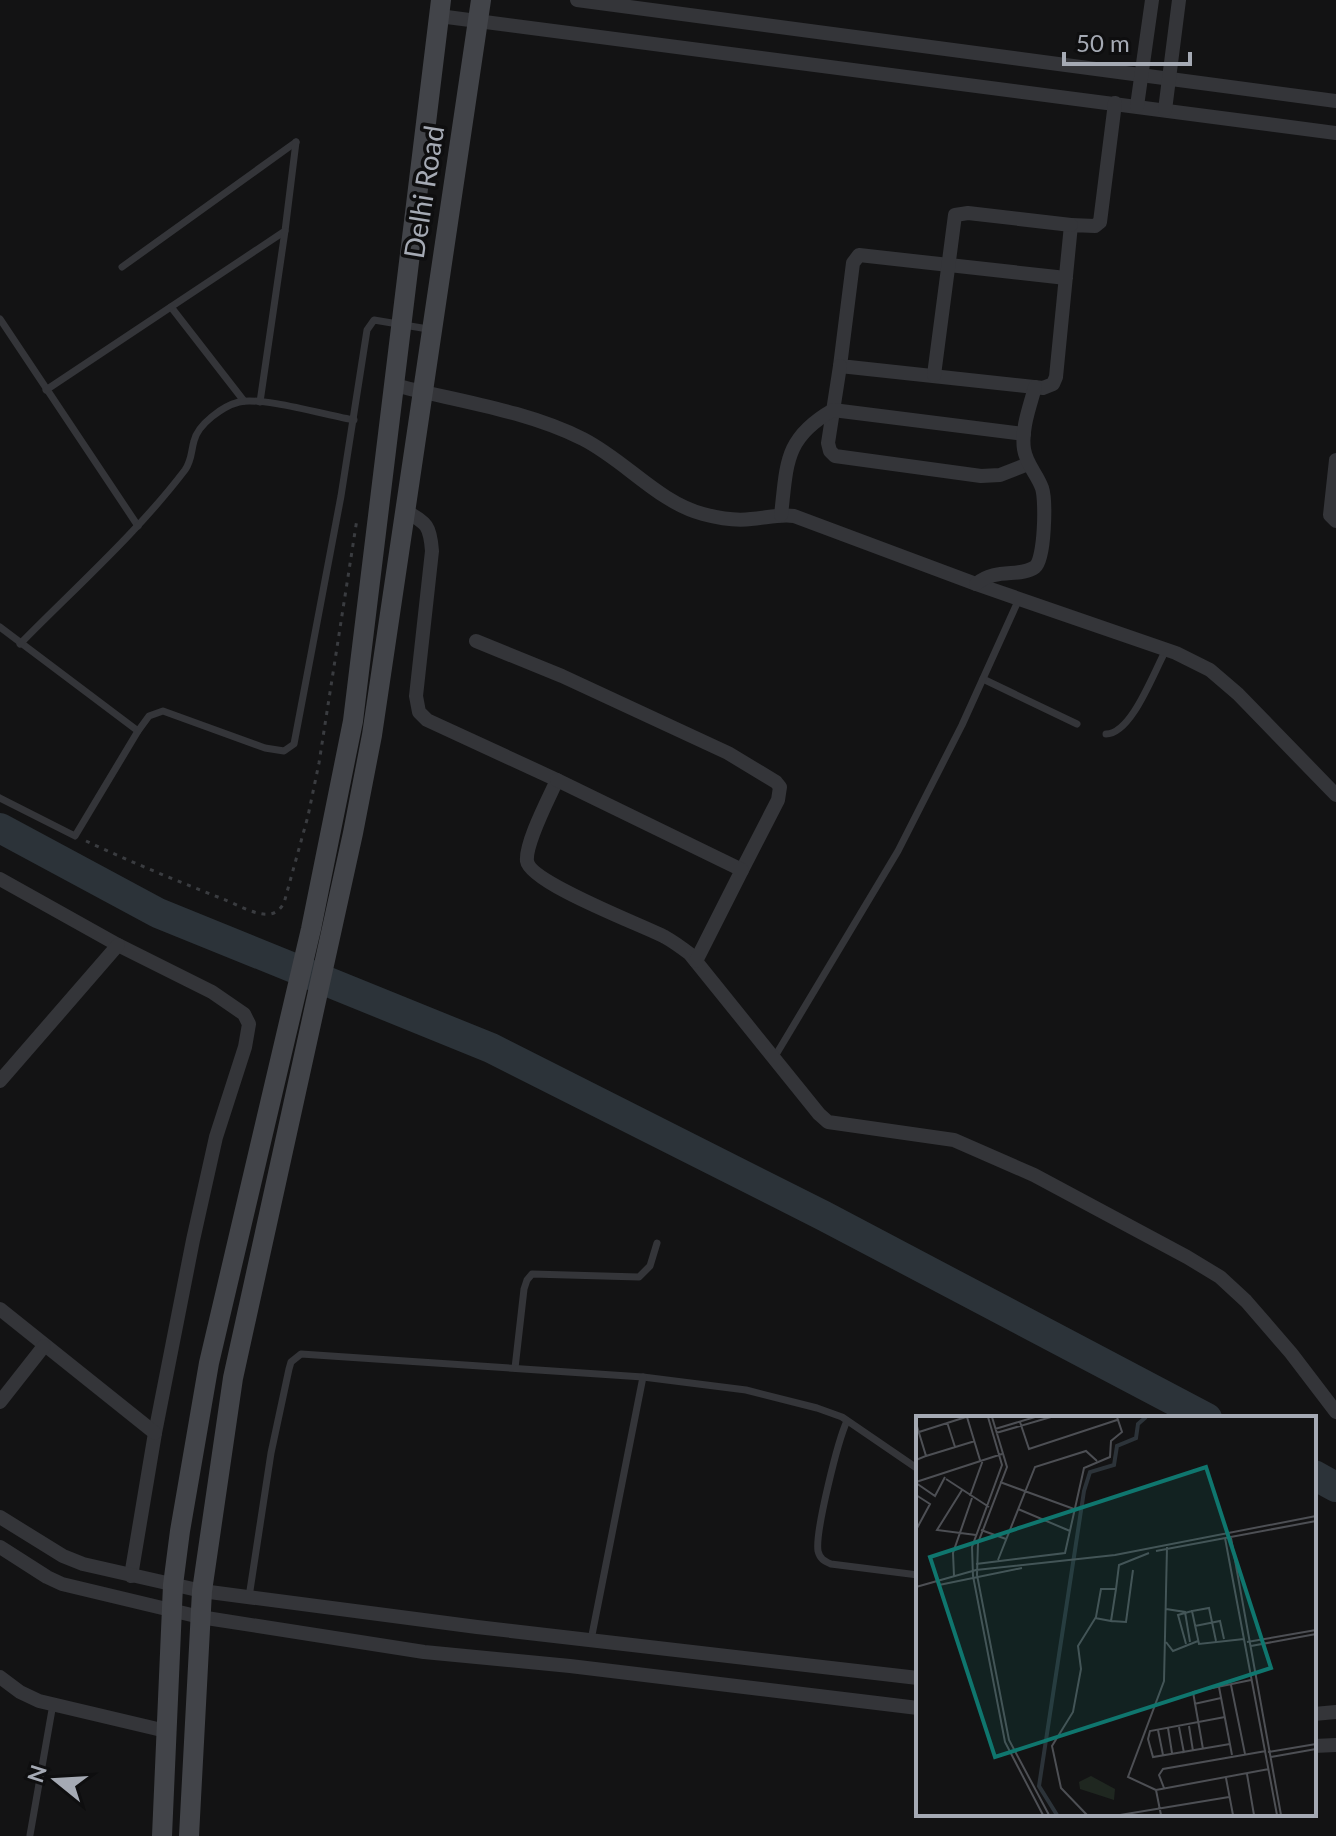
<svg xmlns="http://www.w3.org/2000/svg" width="1336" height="1836" viewBox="0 0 1336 1836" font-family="Lato,sans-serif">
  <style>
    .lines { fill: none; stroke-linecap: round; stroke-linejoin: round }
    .river { stroke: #2c3339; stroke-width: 30 }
    .path { stroke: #3a3c40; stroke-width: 3; stroke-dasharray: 4 6; stroke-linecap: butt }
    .lane { stroke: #343539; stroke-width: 7 }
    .street { stroke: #343539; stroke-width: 14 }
    .secondary { stroke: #424449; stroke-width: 20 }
    .labels { text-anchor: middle; stroke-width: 7; stroke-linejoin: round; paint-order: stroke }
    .street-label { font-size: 28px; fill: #a5aab4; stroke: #0e0e0f }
    .inset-river { fill: none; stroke: #2c3339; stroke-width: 4 }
    .inset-road { fill: none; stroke: #4d4f54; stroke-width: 2 }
    .view { fill: #0f766e; fill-opacity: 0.15; stroke: #0f766e; stroke-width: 4 }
    .inset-edge { fill: none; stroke: #a5aab4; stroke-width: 4 }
  </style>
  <rect width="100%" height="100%" fill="#131314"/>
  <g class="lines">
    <!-- river -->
    <g class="river">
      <path d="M0,828L158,913L491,1048L824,1216L1207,1418"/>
      <path d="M1314,1475L1336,1487"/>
    </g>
    <!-- path -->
    <path class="path" d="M86,841C131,862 177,881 223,899C236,904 256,916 270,914C277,913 281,908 284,903L308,816L319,763L357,519"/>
    <!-- lane -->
    <g class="lane">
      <path d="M122,267L296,142"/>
      <path d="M171,307L244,401"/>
      <path d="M0,319L138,526"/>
      <path d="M46,390L285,231L296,142"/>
      <path d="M260,402L285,231"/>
      <path d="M0,627L138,731"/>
      <path d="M20,644C76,587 137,533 185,470C192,460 191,451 194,441C198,424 223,406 239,402C261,396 329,416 354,420"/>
      <path d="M983,679L1077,724"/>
      <path d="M1106,734C1132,734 1154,671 1166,650"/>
      <path d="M0,798L75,836L138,731L149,716L163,711L265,748L284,751L294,744L341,496L367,330L374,320L428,329"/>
      <path d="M774,1058L898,851L962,725L1019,599"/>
      <path d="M515,1368L524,1289L527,1280L532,1274L639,1277L650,1266L657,1243"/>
      <path d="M847,1421C838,1440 815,1532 818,1551C820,1559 824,1561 831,1564L918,1575"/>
      <path d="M249,1597L271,1453L289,1369L291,1362L301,1354L643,1377L746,1390L817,1408L842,1417L918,1469"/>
      <path d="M591,1640L643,1377"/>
      <path d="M30,1835L53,1704"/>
    </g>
    <!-- street -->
    <g class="street">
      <path d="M577,0L1336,101"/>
      <path d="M439,16L1336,133"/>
      <path d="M1137,106L1152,0"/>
      <path d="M1165,110L1179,0"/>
      <path d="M1066,278L859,255L853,263L840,366L1043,388L1053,384L1056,377L1071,225L1095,226L1100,222L1115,103"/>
      <path d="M840,366L828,443L830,451L835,456L981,476L1000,475L1028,464"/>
      <path d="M934,375L955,215L968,213L1071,225"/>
      <path d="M394,385C457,401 525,410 583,439C626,461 658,502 703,514C718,518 736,521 751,519C766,518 779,514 794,516L976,584L1176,653L1210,670L1238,694L1336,795"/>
      <path d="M1336,460L1330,515L1336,521"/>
      <path d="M404,510C426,523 430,524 432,551L416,696L419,712L427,720L557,780C549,798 525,843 527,861C530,883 642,925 665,937C674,942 682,948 690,954L819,1114L828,1122L954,1140L1034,1175L1187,1257L1220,1277L1246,1301L1291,1353L1336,1412"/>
      <path d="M781,515C787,464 784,438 833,410L1024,434"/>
      <path d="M976,584C996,567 1020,578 1035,567C1045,559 1046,500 1042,488C1037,474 1026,464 1024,449C1021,429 1030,406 1035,387"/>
      <path d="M476,641L562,676L728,753L776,782L780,787L778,800L742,870"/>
      <path d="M557,780L742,870L696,961"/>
      <path d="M0,879L118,945L212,992L244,1014L249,1024L245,1047L216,1137L193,1240L155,1433L131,1576"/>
      <path d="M0,1081L118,945"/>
      <path d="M0,1309L155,1433"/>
      <path d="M0,1402L44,1346"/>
      <path d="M0,1517L63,1556L83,1564L202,1591L477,1627L918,1678"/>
      <path d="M0,1547L47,1577L62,1584L200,1617L424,1652L570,1666L918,1708"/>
      <path d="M0,1677L20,1692L39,1701L166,1731"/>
      <path d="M1314,1714L1336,1712"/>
      <path d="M1314,1746L1336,1745"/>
    </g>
    <!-- secondary -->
    <g class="secondary">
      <path d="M162,1836L173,1585L180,1531L209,1363L311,929L353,721L441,0"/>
      <path d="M189,1836L202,1591L233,1378L353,833L372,735L481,0"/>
    </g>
  </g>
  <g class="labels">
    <!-- street labels -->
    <g class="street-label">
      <text transform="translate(424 192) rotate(-81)" y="10">Delhi Road</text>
    </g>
  </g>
  <!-- overview -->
  <g transform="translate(916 1416)">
    <rect width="400" height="400" fill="#131314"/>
    <path d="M175,360L199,373L198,384L164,373L163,366Z" fill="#1f2720"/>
    <path class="inset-river" d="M141,399L123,370L168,75L174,56L198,49L201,30L220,22L222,8L230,1"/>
    <path class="inset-road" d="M51,1L64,44M72,1L86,49L56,131L57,160L89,326L127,399M76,1L91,51L62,127L61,159L93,324L133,399M31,6L39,31M104,6L113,33L201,4M0,7L10,40L0,44M79,13L119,1M3,16L50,1M80,17L135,1M10,40L59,25M30,63L73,91M0,66L86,38M84,66L158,93M0,67L19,80L29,61M46,74L21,114L60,119M0,79L14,88L0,114M54,80L67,44M102,93L154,115M65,114L90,123M309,122L361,399M315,122L365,399M240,135L400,105M82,144L119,51L170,35L181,45M60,148L149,137L168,52L194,41L195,25L206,16L201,1M38,160L37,137L56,82M23,169L106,152M0,171L60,154L199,139L400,100M250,193L269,196L274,226M179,202L195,205L200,173M195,205L210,206L217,154M279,210L304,205L308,223M300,225L293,192L276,195L283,228L328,223M250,226L257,235L282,225M331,226L400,214M270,228L262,199L276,195M335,230L400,218M315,269L329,338M303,271L316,339M278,288L305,282M309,301L234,315L232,323L237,341L314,328M273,310L277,335M263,311L268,337M252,312L256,337M242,314L247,339M287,333L277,276L335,264M352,336L400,328M355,341L400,333M331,358L338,399M310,362L317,399M248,372L243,359L247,353L350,335M240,374L353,353M171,399L145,372L136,330L157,296L165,253L162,230L180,201L185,173H200L203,149L233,137M204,399L313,381M245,399L240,374L212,361L248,265L251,131"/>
    <path class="view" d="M290,51L355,252L79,341L14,141Z"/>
    <rect width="400" height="400" class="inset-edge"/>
  </g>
  <!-- north arrow -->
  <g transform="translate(56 1780) rotate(288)" stroke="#0e0e0f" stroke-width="6" paint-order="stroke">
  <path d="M0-6L14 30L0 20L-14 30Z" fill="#a5aab4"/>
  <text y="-12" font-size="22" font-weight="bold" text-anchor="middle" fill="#a5aab4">N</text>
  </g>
  <!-- scale -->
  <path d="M1064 52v12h126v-12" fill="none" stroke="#a5aab4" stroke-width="4"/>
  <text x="1076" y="52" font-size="24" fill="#a5aab4" stroke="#0e0e0f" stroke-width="6" paint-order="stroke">50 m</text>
</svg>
